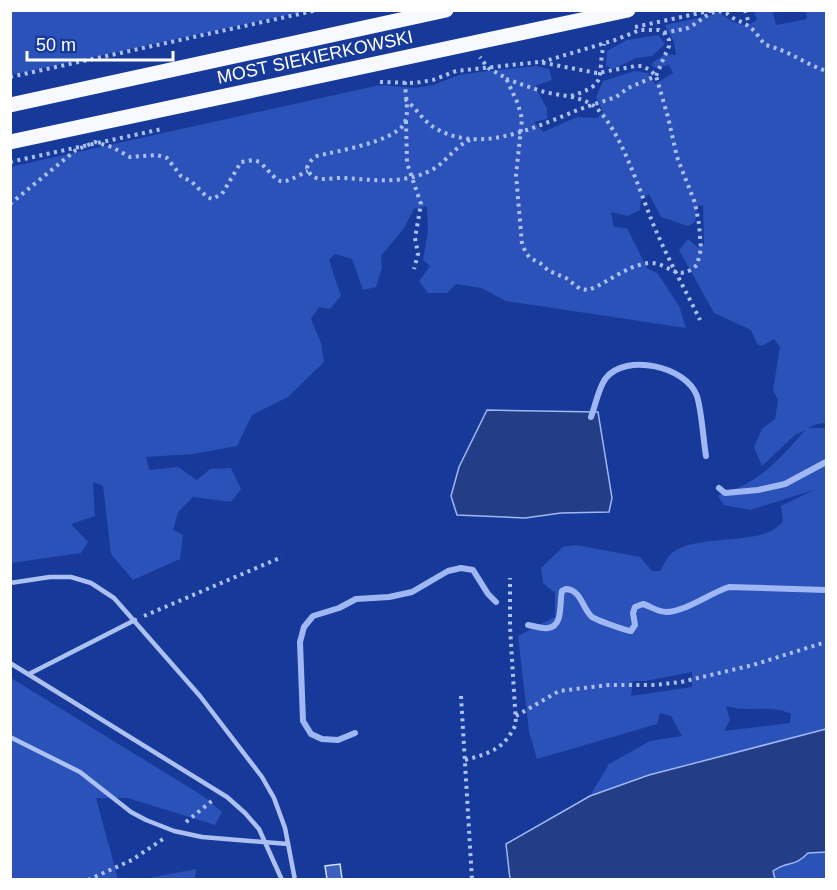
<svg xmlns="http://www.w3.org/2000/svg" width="837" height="890" viewBox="0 0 837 890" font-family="Helvetica,sans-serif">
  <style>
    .green { fill: #2a52b8; fill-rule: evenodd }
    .water { fill: #233d86; stroke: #9fb8f4; stroke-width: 1.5 }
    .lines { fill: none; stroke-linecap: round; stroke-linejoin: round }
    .stream { stroke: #9fb8f4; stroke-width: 6 }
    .building { fill: #3c60bf; stroke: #d4dffc; stroke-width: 1.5 }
    .path { stroke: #acc0f2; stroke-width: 4; stroke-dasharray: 3 4.5; stroke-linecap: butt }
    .service { stroke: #acc0f2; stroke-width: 4.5 }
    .primary { stroke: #f7f9ff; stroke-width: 15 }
    .path-bridge { stroke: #acc0f2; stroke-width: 4; stroke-dasharray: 3 4.5; stroke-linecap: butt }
    .primary-bridge { stroke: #f7f9ff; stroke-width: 15 }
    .labels { text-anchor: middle; stroke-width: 4.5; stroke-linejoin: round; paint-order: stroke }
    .street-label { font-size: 18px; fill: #fff; stroke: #173a9a }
  </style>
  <rect width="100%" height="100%" fill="#173a9a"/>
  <!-- green -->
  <g class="green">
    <path d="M11,10H306V11L11,75Z"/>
    <path d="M772,10L776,25L807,19L806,11H826V423L817,424L808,428H826V729L649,775L590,796L609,764L650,741L682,736L671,716L660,713L657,724L537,759L529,731L518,636L555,617V593L543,583L541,568L563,547L576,545L640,557L652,571H660C664,565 667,556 673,552C702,532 764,548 783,521L781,506L814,490L750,510L724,505L718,496C727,490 735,490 744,485C769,472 787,451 805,430L795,435L762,466L754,447L762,429L775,419L778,400L773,390L780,347L774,339L762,346L757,344L751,330L714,313L679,250L688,239L698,248L704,245L703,205L698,206L695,222L688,226L661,217L649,194L641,199L640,210L628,216L611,212L614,227L627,228L647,268L658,274L679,306L686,328L506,301L481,288L456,284L447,293H428L419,281L430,266L423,260L428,232L427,206L414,209L404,228L381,256L382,268L376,287L363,290L352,259L335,254L329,260L341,296L330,309L319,307L311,319L321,343L324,362L288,397L252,415L237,446L193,454L146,457L149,470L178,467L197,480L210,469L231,468L241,489L231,502L193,497L178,512L173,530L183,535L180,559L133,580L111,554L103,486L93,482L95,516L71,524L88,542L81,553L11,563L10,167L380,85L415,88L433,85L459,75L479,72L536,66L549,69L552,80L535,86L547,109V119L534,122L543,132L577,117L597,118L603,112L596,97L603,81L635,71L648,73L655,84L673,73L669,65L657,68L652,66L653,62L666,54L676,55L674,42L665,25L708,16L718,12L733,22L746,26L757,20L754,11ZM692,672V687L631,696L633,681H646ZM726,706C747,713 771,704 791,714L790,723L724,731L730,720Z"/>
    <path d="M658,35L665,44L652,56L636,58L614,69L606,66L607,51L627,40Z"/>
    <path d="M11,678L203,796L222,812L215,825L128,798H96L118,879L11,880Z"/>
    <path d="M826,839V879L760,880L789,842Z"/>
    <path d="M196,869L195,879H144Z"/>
  </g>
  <!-- water -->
  <g class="water">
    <path d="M487,410L598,412L612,498L609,512L561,513L525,518L457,515L451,496L459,467Z"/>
    <path d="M826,729V852L808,853C794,868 788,860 773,871L775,879H510L506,844L590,796L649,775Z"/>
  </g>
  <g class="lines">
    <!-- stream -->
    <g class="stream">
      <path d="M591,417C595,407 599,386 606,378C626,353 686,366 697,396C702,413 703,438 706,456"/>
      <path d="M719,488L725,493L758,490L785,484L826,462"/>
      <path d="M528,625C534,626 542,629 548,628C564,626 559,602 562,591L566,589C581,590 582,607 591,616C593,619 624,630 631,631L635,625L633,613L635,607L643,604C650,606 658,612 666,612C685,612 710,593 729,587L826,590"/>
      <path d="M355,733L338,740L322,739L311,734L303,721L300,642L304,627L313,616L339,608L356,599L389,597L412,592L448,571L461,568L473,570L488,594L496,602"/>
    </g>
  </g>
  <!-- building -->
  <path class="building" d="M340,864L342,879H327L325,866Z"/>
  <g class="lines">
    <!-- path -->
    <g class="path">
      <path d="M745,10L749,24"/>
      <path d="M664,33C672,31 680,30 688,28C700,23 711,6 726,13C728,14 731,17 733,18C754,28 752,28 765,45C788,50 805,64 826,71"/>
      <path d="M10,77L318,10"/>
      <path d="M506,79C518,83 529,87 541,91C558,96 579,95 594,106C622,129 642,200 657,233C670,263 686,291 700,320"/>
      <path d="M380,82L415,83L433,80L456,71L539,62L597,73L636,66H642L650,70L656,76L668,117L677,157L695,203L699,224L701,249L697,265C677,284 669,262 649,263C627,265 608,283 588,290L580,289L566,278L549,271L540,263L530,258L526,253L522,244L516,175L522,119L518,104L506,78L488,68L480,57"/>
      <path d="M405,82C405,94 410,114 404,124C393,142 337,151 317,156C312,159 309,162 307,168C313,185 330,177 344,178C374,180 407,185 435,168C449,159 456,145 472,139"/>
      <path d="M571,96C610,84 596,77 604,44"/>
      <path d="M405,99C416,108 424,122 435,128C479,154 531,129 573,112C587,106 602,102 616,97L628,88L656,76L669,46V40L664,33L659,30H640L615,40L542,62"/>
      <path d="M406,121L407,163L421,204L415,238L418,254L414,269"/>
      <path d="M10,204L76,150L95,142L112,147L130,157L157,155L167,158L181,176L192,182L207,197L212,199L222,194L241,162L253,160L260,162C283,186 277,186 308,171"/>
      <path d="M144,616L282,557"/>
      <path d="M461,696L472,880"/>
      <path d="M516,716L559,691L609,685H655L681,682L753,665L826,642"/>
      <path d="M465,760C491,753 504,749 516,724L510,627V578"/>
      <path d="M186,822L213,800"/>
      <path d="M88,880L132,860L163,839"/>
    </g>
    <!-- service -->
    <g class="service">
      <path d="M10,583L50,577H71L91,583L114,598L200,696L262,777L274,798L285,828L295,880"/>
      <path d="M10,663L227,797L245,813L259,829L282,880"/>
      <path d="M29,674L135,620"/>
      <path d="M10,737L80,772L131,812L146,820L174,831L202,837L288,844"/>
    </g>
    <!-- primary -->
    <path class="primary" d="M10,105L446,10"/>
    <!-- path-bridge -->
    <g class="path-bridge">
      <path d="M635,27L714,10"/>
      <path d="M10,162L162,129"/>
    </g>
    <!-- primary-bridge -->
    <path class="primary-bridge" d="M10,142L628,10"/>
  </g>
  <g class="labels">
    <!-- street labels -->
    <g class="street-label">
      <text transform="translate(315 57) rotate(-12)" y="6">MOST SIEKIERKOWSKI</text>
    </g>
  </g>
  <!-- border -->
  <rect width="837" height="890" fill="none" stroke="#ffffff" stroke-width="24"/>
  <!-- scale -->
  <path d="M27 51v9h146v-9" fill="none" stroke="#ffffff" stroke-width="3"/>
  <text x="36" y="51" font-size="18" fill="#ffffff" stroke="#173a9a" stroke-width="4.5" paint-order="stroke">50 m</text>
</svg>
